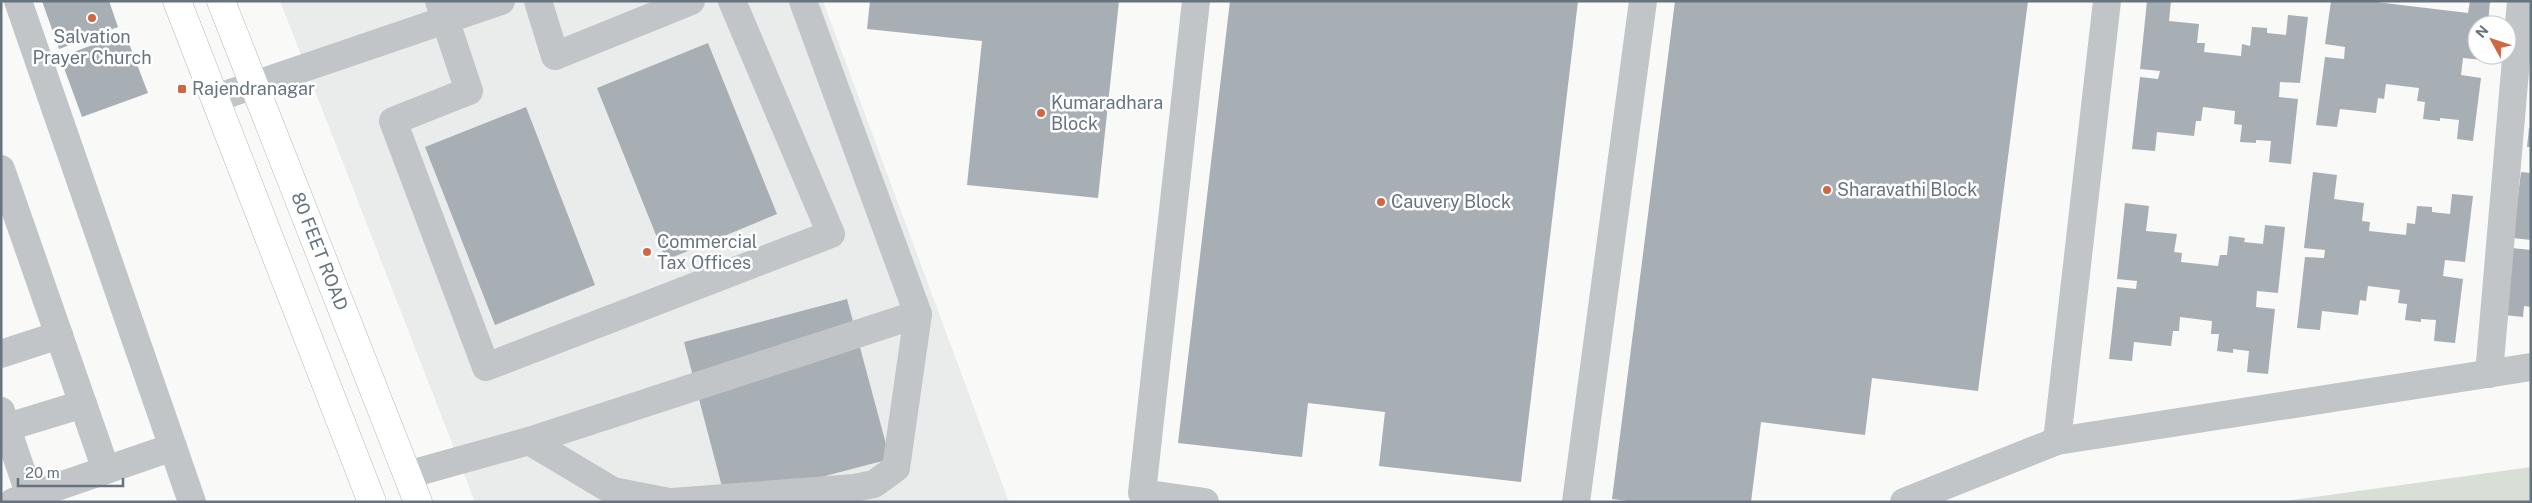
<svg xmlns="http://www.w3.org/2000/svg" width="2532" height="503" viewBox="0 0 2532 503" font-family="'Public Sans',sans-serif">
  <style>
    .built { fill: #eaebeb }
    .green { fill: #d9ded7 }
    .building { fill: #a7aeb4 }
    .lines { fill: none; stroke-linecap: round; stroke-linejoin: round }
    .major-casing { stroke: #b5b9bc; stroke-width: 29 }
    .minor { stroke: #c1c5c8; stroke-width: 28 }
    .major { stroke: #fff; stroke-width: 28 }
    .poi-dot { fill: #cf6842; stroke: #fff; stroke-width: 2 }
    .labels { text-anchor: middle; stroke-width: 5; stroke-linejoin: round; paint-order: stroke }
    .poi-label { font-size: 18px; fill: #67747f; stroke: #fff; text-anchor: start }
    .street-label { font-size: 18px; fill: #67747f; stroke: #fff }
  </style>
  <rect width="100%" height="100%" fill="#f9f9f7"/>
  <!-- built -->
  <path class="built" d="M280,1H823L1009,502H475Z"/>
  <!-- green -->
  <path class="green" d="M2531,467V502H2279Z"/>
  <!-- building -->
  <g class="building">
    <path d="M42,1H109L118,27L59,49Z"/>
    <path d="M870,1H1119L1098,198L967,185L982,41L867,29Z"/>
    <path d="M1230,1H1578L1521,482L1379,466L1385,412L1308,403L1302,457L1178,443Z"/>
    <path d="M1675,1H2028L1978,391L1872,378L1865,435L1761,422L1751,502H1636L1612,499Z"/>
    <path d="M2147,1H2171L2169,21L2199,24L2197,43H2205L2204,52L2241,56L2242,44L2250,46L2252,27L2267,28V33L2286,35L2288,15L2308,17L2300,83L2280,82L2279,97L2298,99L2291,164L2269,162L2271,141L2256,140V143L2240,142L2242,125L2234,124L2235,111L2203,107L2201,121H2196L2194,136L2157,132L2155,151L2132,149L2140,77L2158,79L2160,71L2140,69Z"/>
    <path d="M2331,1H2368L2468,13L2470,1H2490L2488,25H2477V55H2484L2483,60L2463,58L2461,75L2481,78L2473,141L2457,139L2459,120L2440,118V121L2423,119L2425,102L2417,101L2419,88L2386,84L2384,99L2378,98L2376,113L2340,109L2337,127L2316,125L2325,57L2344,59L2345,47L2325,44Z"/>
    <path d="M125,33L148,93L82,117L60,57Z"/>
    <path d="M708,43L777,214L666,260L597,88Z"/>
    <path d="M526,107L595,285L495,325L425,147Z"/>
    <path d="M2529,128H2531V147H2527Z"/>
    <path d="M2313,172L2337,175L2334,199L2364,203L2362,221L2370,222L2369,231L2406,235L2407,223L2415,224L2417,206L2432,207V212L2450,214L2452,194L2473,196L2465,262L2445,260L2443,276L2463,279L2455,343L2434,341L2436,320L2421,319V322L2405,320L2407,304L2398,303L2400,290L2368,286L2366,301L2360,300L2358,315L2322,311L2320,330L2297,328L2305,257L2324,258L2325,250L2304,248Z"/>
    <path d="M2521,172L2531,173V240L2513,238Z"/>
    <path d="M2125,203L2149,206L2146,231L2177,234L2174,252L2182,253L2181,262L2218,266L2220,255H2227L2229,236L2245,238L2244,242L2263,244L2265,225L2285,227L2278,293L2257,291L2256,307L2275,309L2268,374L2247,372L2249,351L2233,349V353L2217,351L2219,334H2211L2212,321L2180,317L2179,331H2173L2171,346L2134,342L2132,361L2109,359L2117,287L2136,289L2137,281L2117,279Z"/>
    <path d="M2512,248L2531,250V307L2524,306L2523,317L2504,315Z"/>
    <path d="M847,299L890,459L726,502L684,342Z"/>
  </g>
  <g class="lines">
    <!-- major casing -->
    <g class="major-casing">
      <g id="major">
        <path d="M177,1L372,502"/>
        <path id="s1" d="M221,1L418,502"/>
      </g>
    </g>
    <!-- minor -->
    <g class="minor">
      <path d="M18,1L192,502"/>
      <path d="M439,1L469,91L393,121L486,367L831,234L732,1"/>
      <path d="M538,1L555,56L691,1"/>
      <path d="M1196,1L1142,493L1205,502"/>
      <path d="M216,98L501,1"/>
      <path d="M1,169L106,470"/>
      <path d="M1,354L59,335"/>
      <path d="M2489,374L2521,1"/>
      <path d="M1,411L30,496"/>
      <path d="M1,429L83,404"/>
      <path d="M529,441L613,491L669,502"/>
      <path d="M2057,441L2107,1"/>
      <path d="M407,475L529,441L918,314"/>
      <path d="M13,502L173,447"/>
      <path d="M672,502L854,488L874,484L896,468L918,314L803,1"/>
      <path d="M1576,502L1643,1"/>
      <path d="M1904,502L2057,441L2531,367"/>
    </g>
    <!-- major -->
    <use href="#major" class="major"/>
  </g>
  <!-- markers -->
  <g class="poi-dot">
    <circle cx="92" cy="18" r="5"/>
    <rect x="177" y="84" width="10" height="10" rx="2.5"/>
    <circle cx="1041" cy="113" r="5"/>
    <circle cx="1827" cy="190" r="5"/>
    <circle cx="1381" cy="202" r="5"/>
    <circle cx="647" cy="252" r="5"/>
  </g>
  <g class="labels">
    <!-- poi labels -->
    <g class="poi-label">
      <text x="92" y="43" text-anchor="middle">Salvation<tspan x="92" dy="21">Prayer Church</tspan></text>
      <text x="192" y="95">Rajendranagar</text>
      <text x="1051" y="109">Kumaradhara<tspan x="1051" dy="21">Block</tspan></text>
      <text x="1837" y="196">Sharavathi Block</text>
      <text x="1391" y="208">Cauvery Block</text>
      <text x="657" y="248">Commercial<tspan x="657" dy="21">Tax Offices</tspan></text>
    </g>
    <!-- street labels -->
    <g class="street-label">
      <text dy="6" stroke="none"><textPath href="#s1" startOffset="269">80 FEET ROAD</textPath></text>
    </g>
  </g>
  <!-- border -->
  <rect width="2532" height="503" fill="none" stroke="#67747f" stroke-width="5"/>
  <!-- north arrow -->
  <g transform="translate(2492 40) rotate(310)"><circle r="24" fill="#ffffff" stroke="#c2c7cc"/>
  <path d="M0-4L9 19L0 12L-9 19Z" fill="#cf6842"/>
  <text y="-8" font-size="14" font-weight="bold" text-anchor="middle" fill="#67747f">N</text>
  </g>
  <!-- scale -->
  <path d="M18 478v8h105v-8" fill="none" stroke="#67747f" stroke-width="2.5"/>
  <text x="25" y="478" font-size="15" fill="#67747f" stroke="#ffffff" stroke-width="4" paint-order="stroke">20 m</text>
</svg>
